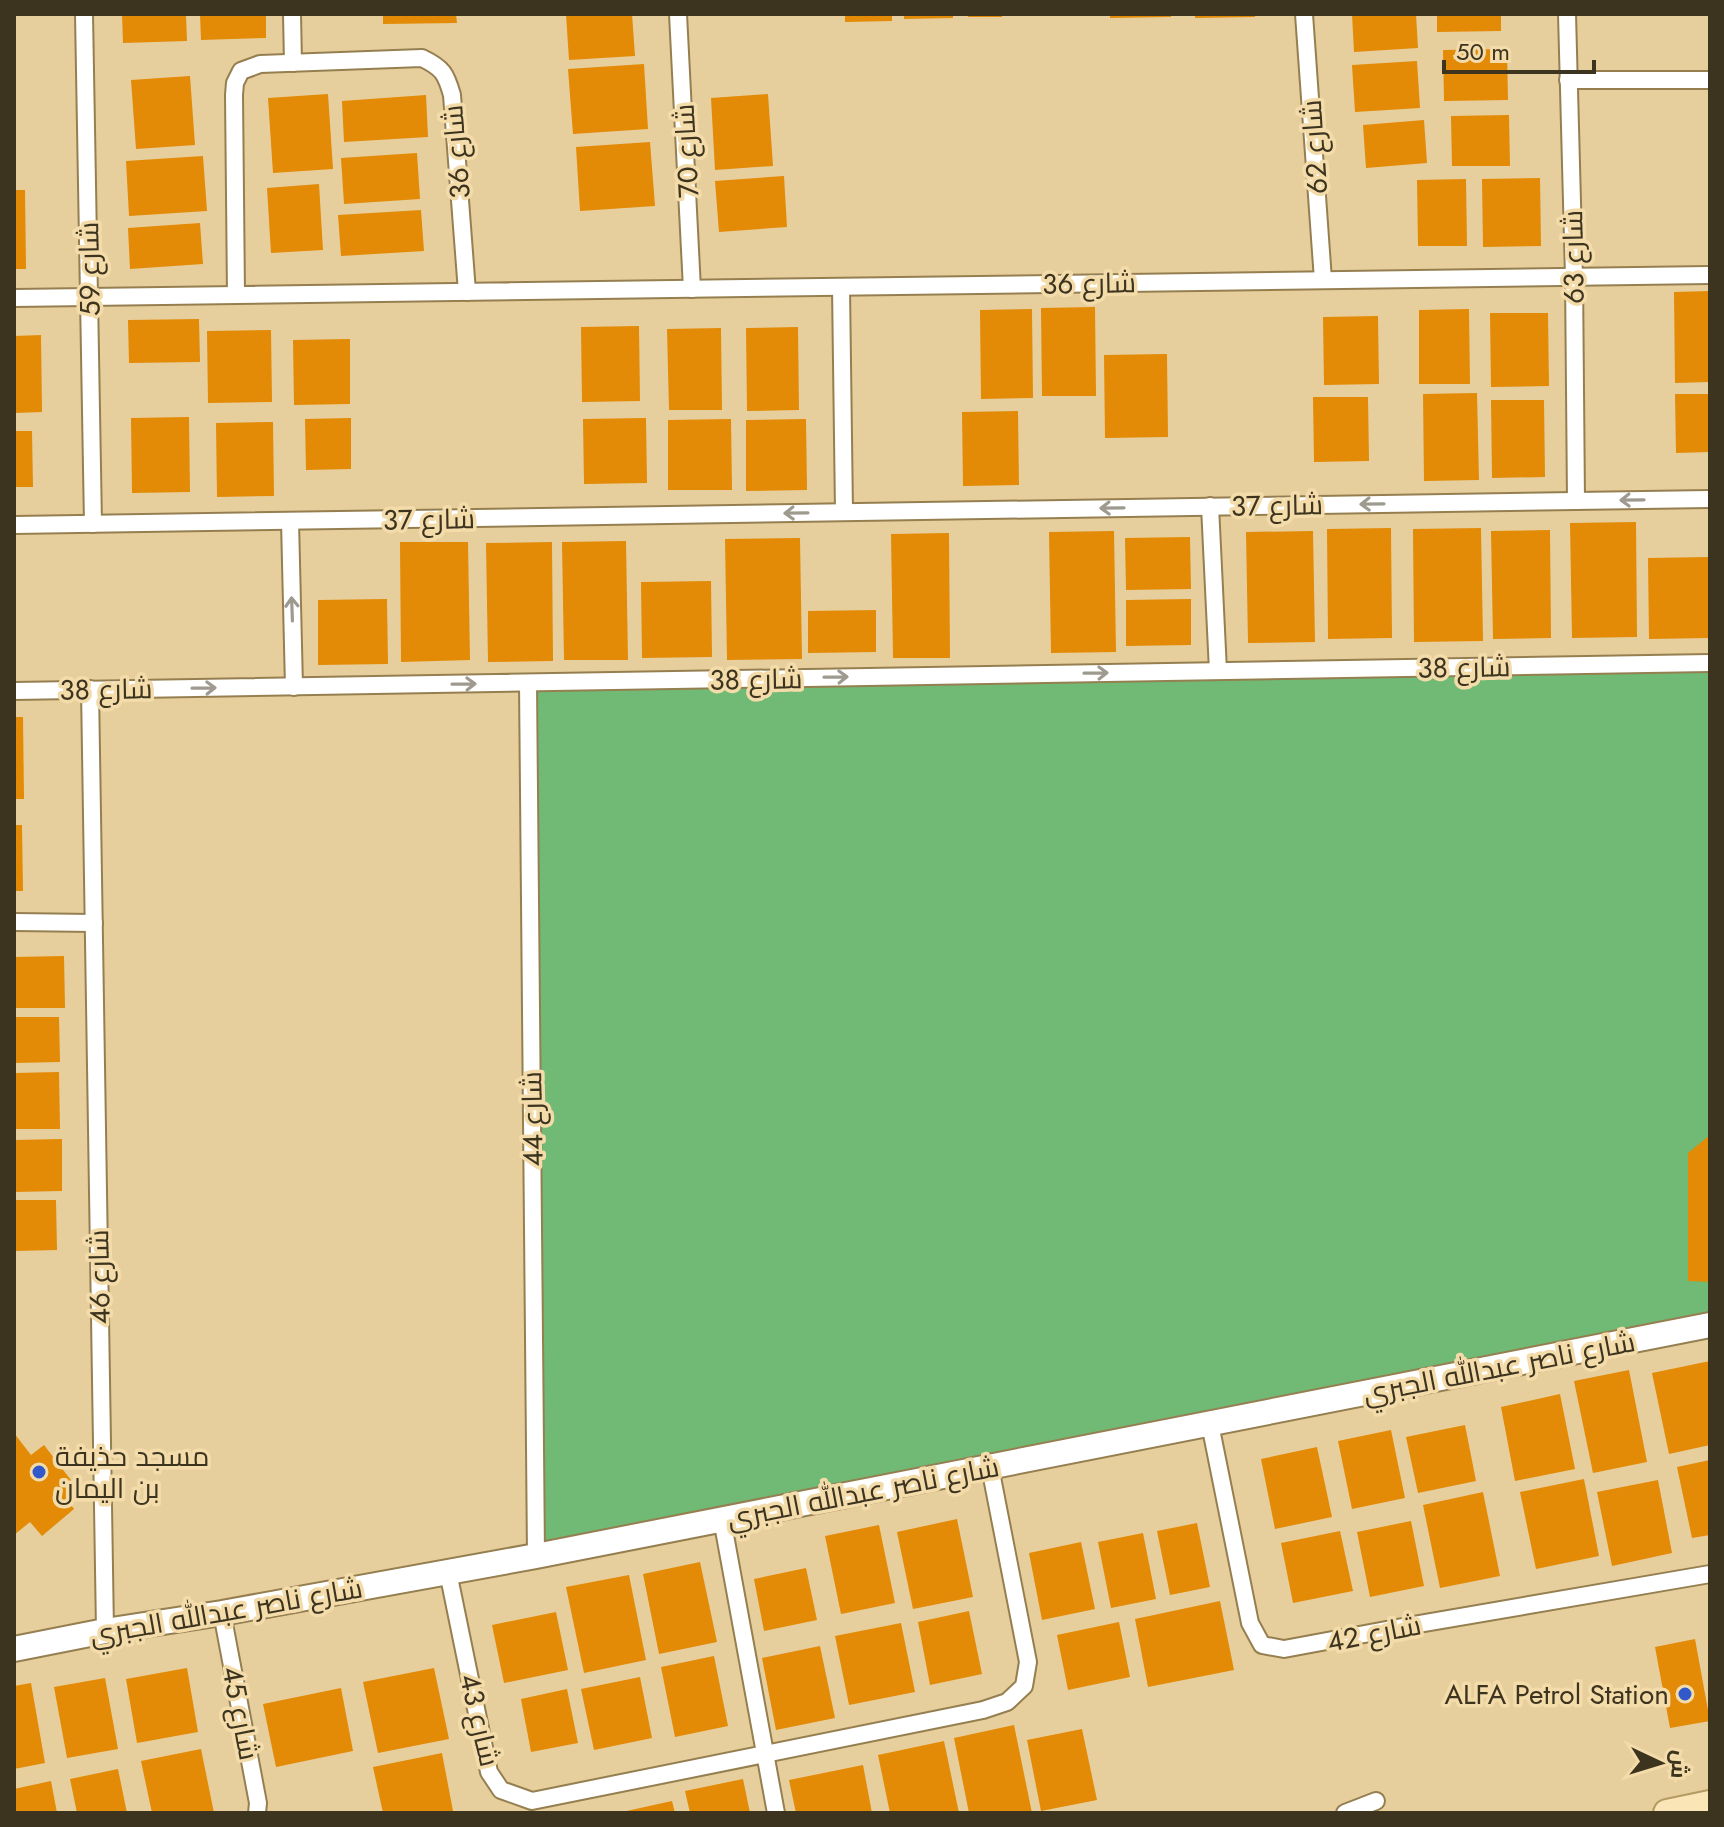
<svg xmlns="http://www.w3.org/2000/svg" width="1724" height="1827" viewBox="0 0 1724 1827" font-family="Jost,Cairo,sans-serif">
  <style>
    .green { fill: #70ba75 }
    .building { fill: #e38a06 }
    .lines { fill: none; stroke-linecap: round; stroke-linejoin: round }
    .street-casing { stroke: #957f50; stroke-width: 20 }
    .secondary-casing { stroke: #957f50; stroke-width: 28 }
    .primary-casing { stroke: #b59b62; stroke-width: 30 }
    .street { stroke: #fff; stroke-width: 16 }
    .secondary { stroke: #fff; stroke-width: 24 }
    .primary { stroke: #f9e5b6; stroke-width: 26 }
    .oneway { stroke: #9e9a90 }
    .poi-dot { fill: #3259c9; stroke: #f4dcaa; stroke-width: 3 }
    .labels { text-anchor: middle; stroke-width: 7; stroke-linejoin: round; paint-order: stroke }
    .street-label { font-size: 28px; fill: #3d3420; stroke: #f4dcaa }
    .poi-label { font-size: 28px; fill: #3d3420; stroke: #f4dcaa; text-anchor: start }
  </style>
  <rect width="100%" height="100%" fill="#e7cf9d"/>
  <!-- green -->
  <path class="green" d="M1710,663V1325L536,1556L528,683Z"/>
  <!-- building -->
  <g class="building">
    <path d="M122,14H186L187,41L123,43Z"/>
    <path d="M200,14H266V38L201,40Z"/>
    <path d="M383,14H456L457,23L383,24Z"/>
    <path d="M566,14H632L635,56L569,60Z"/>
    <path d="M845,14H892V21L845,22Z"/>
    <path d="M904,14H953V18L904,19Z"/>
    <rect x="968" y="14" width="34" height="3"/>
    <path d="M1110,14H1171V17L1110,18Z"/>
    <path d="M1195,14H1255V17L1195,18Z"/>
    <path d="M1352,14H1416L1418,48L1354,52Z"/>
    <path d="M1437,14H1501V31L1437,32Z"/>
    <path d="M1507,49L1508,100L1444,101L1443,50Z"/>
    <path d="M1417,61L1420,108L1355,112L1352,65Z"/>
    <path d="M644,64L648,129L573,134L568,69Z"/>
    <path d="M190,76L195,145L136,149L131,80Z"/>
    <path d="M328,94L333,169L273,173L268,98Z"/>
    <path d="M768,94L773,166L715,170L711,98Z"/>
    <path d="M426,95L428,137L344,142L342,101Z"/>
    <path d="M1509,115L1510,166H1452L1451,116Z"/>
    <path d="M1424,120L1427,163L1366,168L1363,125Z"/>
    <path d="M650,142L655,206L580,211L576,147Z"/>
    <path d="M417,153L420,199L344,204L341,158Z"/>
    <path d="M203,156L207,211L129,216L126,161Z"/>
    <path d="M784,176L787,227L719,232L715,181Z"/>
    <path d="M1540,178L1541,246L1483,247L1482,179Z"/>
    <path d="M1466,179L1467,246H1418L1417,180Z"/>
    <path d="M319,184L323,250L271,253L267,188Z"/>
    <path d="M14,190H25L26,269H14Z"/>
    <path d="M421,210L424,251L341,256L338,215Z"/>
    <path d="M200,223L203,264L130,269L128,228Z"/>
    <path d="M1710,291V382L1675,383L1674,292Z"/>
    <path d="M1095,307L1096,396H1042L1041,308Z"/>
    <path d="M1032,309L1033,398L981,399L980,310Z"/>
    <path d="M1469,309L1470,384H1419V310Z"/>
    <path d="M1490,313H1548L1549,386L1491,387Z"/>
    <path d="M1378,316L1379,384L1324,385L1323,317Z"/>
    <path d="M199,319L200,362L129,363L128,320Z"/>
    <path d="M639,326L640,401L582,402L581,327Z"/>
    <path d="M798,327L799,410L747,411L746,328Z"/>
    <path d="M721,328L722,410H669L667,329Z"/>
    <path d="M271,330L272,402L208,403L207,331Z"/>
    <path d="M41,335L42,412L14,413V336Z"/>
    <path d="M350,339V404L294,405L293,340Z"/>
    <path d="M1167,354L1168,437L1105,438L1104,355Z"/>
    <path d="M1477,393L1479,480L1424,481L1423,394Z"/>
    <path d="M1675,394H1710V452L1676,453Z"/>
    <path d="M1313,397H1368L1369,461L1314,462Z"/>
    <path d="M1491,400H1544L1545,477L1492,478Z"/>
    <path d="M1018,411L1019,485L963,486L962,412Z"/>
    <path d="M189,417L190,492L132,493L131,418Z"/>
    <path d="M351,418V469L306,470L305,419Z"/>
    <path d="M646,418L647,483L584,484L583,419Z"/>
    <path d="M731,419L732,490H668V420Z"/>
    <path d="M806,419L807,490L746,491V420Z"/>
    <path d="M273,422L274,496L217,497L216,423Z"/>
    <path d="M14,431H32L33,487H14Z"/>
    <path d="M1636,522L1637,637L1572,638L1570,523Z"/>
    <path d="M1391,528L1392,638L1328,639L1327,529Z"/>
    <path d="M1481,528L1483,641L1414,642L1413,529Z"/>
    <path d="M1550,530L1551,638L1493,639L1491,531Z"/>
    <path d="M1114,531L1116,652L1051,653L1049,532Z"/>
    <path d="M1313,531L1315,642L1248,643L1246,532Z"/>
    <path d="M949,533L950,658H893L891,534Z"/>
    <path d="M1190,537L1191,589L1126,590L1125,538Z"/>
    <path d="M800,538L802,659L727,660L725,539Z"/>
    <path d="M626,541L628,660H564L562,542Z"/>
    <path d="M400,542H468L470,660L401,662Z"/>
    <path d="M552,542L553,661L488,662L486,543Z"/>
    <path d="M1710,557V638L1649,639L1648,558Z"/>
    <path d="M711,581L712,657L642,658L641,582Z"/>
    <path d="M387,599L388,664L318,665V600Z"/>
    <path d="M1191,599V645L1126,646V600Z"/>
    <path d="M876,610V652L808,653V611Z"/>
    <path d="M14,717H23L24,799H14Z"/>
    <path d="M14,825H22L23,891H14Z"/>
    <path d="M64,956L65,1008H14V957Z"/>
    <path d="M14,1017H59L60,1062L14,1063Z"/>
    <path d="M59,1072L60,1129H14V1073Z"/>
    <path d="M1710,1135V1282L1688,1281V1153Z"/>
    <path d="M62,1139V1191L14,1192V1140Z"/>
    <path d="M14,1200H56L57,1250L14,1251Z"/>
    <path d="M1710,1361V1445L1669,1454L1652,1373Z"/>
    <path d="M1629,1370L1647,1462L1593,1473L1574,1381Z"/>
    <path d="M1560,1394L1575,1469L1515,1481L1501,1407Z"/>
    <path d="M1465,1425L1476,1481L1418,1493L1406,1437Z"/>
    <path d="M1391,1430L1405,1498L1352,1509L1338,1441Z"/>
    <path d="M14,1433L31,1455L44,1445L77,1488L66,1498L74,1509L42,1536L30,1522L14,1535Z"/>
    <path d="M1317,1447L1332,1517L1275,1529L1261,1459Z"/>
    <path d="M1710,1460V1535L1692,1538L1677,1467Z"/>
    <path d="M1584,1479L1599,1556L1536,1569L1520,1492Z"/>
    <path d="M1658,1480L1672,1553L1612,1566L1597,1492Z"/>
    <path d="M1483,1492L1500,1576L1440,1588L1423,1505Z"/>
    <path d="M957,1519L973,1597L913,1609L897,1532Z"/>
    <path d="M1411,1521L1424,1586L1370,1597L1357,1532Z"/>
    <path d="M1197,1523L1210,1587L1170,1595L1157,1531Z"/>
    <path d="M879,1525L895,1603L841,1614L825,1536Z"/>
    <path d="M1340,1531L1353,1591L1293,1603L1281,1543Z"/>
    <path d="M1143,1533L1156,1599L1111,1608L1098,1542Z"/>
    <path d="M1081,1542L1095,1609L1042,1620L1029,1553Z"/>
    <path d="M700,1562L717,1642L659,1654L643,1574Z"/>
    <path d="M806,1568L817,1620L764,1631L754,1579Z"/>
    <path d="M629,1575L646,1660L584,1673L566,1587Z"/>
    <path d="M1220,1601L1234,1670L1148,1687L1135,1619Z"/>
    <path d="M969,1611L982,1674L930,1685L918,1622Z"/>
    <path d="M556,1612L568,1670L504,1683L492,1625Z"/>
    <path d="M1119,1622L1130,1677L1068,1690L1057,1635Z"/>
    <path d="M901,1623L915,1692L849,1705L835,1636Z"/>
    <path d="M1695,1639L1710,1721L1670,1728L1655,1647Z"/>
    <path d="M820,1646L835,1718L776,1730L762,1658Z"/>
    <path d="M714,1656L728,1726L675,1737L661,1667Z"/>
    <path d="M187,1668L198,1732L137,1743L126,1679Z"/>
    <path d="M434,1668L449,1739L378,1753L363,1682Z"/>
    <path d="M640,1677L652,1738L594,1750L581,1689Z"/>
    <path d="M105,1678L118,1749L67,1758L54,1687Z"/>
    <path d="M31,1683L45,1763L14,1769V1686Z"/>
    <path d="M341,1688L353,1751L276,1767L263,1704Z"/>
    <path d="M567,1689L578,1743L531,1752L521,1699Z"/>
    <path d="M1014,1725L1032,1813H969L954,1738Z"/>
    <path d="M1082,1729L1097,1800L1041,1811L1027,1740Z"/>
    <path d="M944,1741L959,1813H890L878,1755Z"/>
    <path d="M201,1749L214,1813H152L141,1761Z"/>
    <path d="M442,1753L453,1811L443,1813H383L373,1767Z"/>
    <path d="M863,1765L872,1813H796L789,1780Z"/>
    <path d="M118,1769L127,1813H77L70,1779Z"/>
    <path d="M743,1779L750,1813H690L685,1791Z"/>
    <path d="M51,1781L57,1813H14V1789Z"/>
    <path d="M672,1801L675,1813H622V1812Z"/>
  </g>
  <g class="lines">
    <!-- street casing -->
    <g class="street-casing">
      <g id="street">
        <path d="M84,14L93,524"/>
        <path d="M292,14L293,63"/>
        <path d="M678,14L692,289"/>
        <path d="M1304,14L1323,280"/>
        <path d="M1567,14L1574,277L1576,501"/>
        <path d="M1568,80H1710"/>
        <path d="M841,287L844,512"/>
        <path d="M236,295L234,95L235,83L241,71L260,64L422,58C443,68 446,74 452,95L467,292"/>
        <path d="M14,298L1710,275"/>
        <path d="M1210,506L1218,671"/>
        <path d="M290,521L294,687"/>
        <path d="M14,525L1710,499"/>
        <path d="M528,683L536,1556"/>
        <path d="M90,689L105,1631"/>
        <path d="M14,691L1710,663"/>
        <path d="M14,922L94,923"/>
        <path d="M1210,1424L1250,1623L1262,1645L1284,1649L1413,1625L1710,1574"/>
        <path d="M722,1519L776,1813"/>
        <path d="M448,1572L489,1772L501,1790L532,1801L983,1710L1007,1702L1024,1686L1028,1662L990,1467"/>
        <path d="M222,1613L258,1803L257,1813"/>
        <path d="M1345,1813L1376,1801"/>
      </g>
    </g>
    <!-- secondary casing -->
    <g class="secondary-casing">
      <path id="secondary" d="M14,1649L105,1631L222,1613L536,1556L1710,1325"/>
    </g>
    <!-- primary casing -->
    <g class="primary-casing">
      <path id="primary" d="M1667,1813L1710,1804"/>
    </g>
    <!-- street -->
    <use href="#street" class="street"/>
    <!-- secondary -->
    <use href="#secondary" class="secondary"/>
    <!-- primary -->
    <use href="#primary" class="primary"/>
  </g>
  <!-- one-way arrows -->
  <defs><path id="oneway-shaft" d="M-6 0H5M1.5-3L5.5 0L1.5 3" fill="none" stroke-width="1.6" stroke-linecap="round" stroke-linejoin="round" transform="scale(2)"/></defs>
  <g class="oneway">
    <use href="#oneway-shaft" transform="translate(1632 500) rotate(179)"/>
    <use href="#oneway-shaft" transform="translate(1372 504) rotate(179)"/>
    <use href="#oneway-shaft" transform="translate(1112 508) rotate(179)"/>
    <use href="#oneway-shaft" transform="translate(796 513) rotate(179)"/>
    <use href="#oneway-shaft" transform="translate(292 609) rotate(-92)"/>
    <use href="#oneway-shaft" transform="translate(1096 673) rotate(-1)"/>
    <use href="#oneway-shaft" transform="translate(836 677) rotate(-1)"/>
    <use href="#oneway-shaft" transform="translate(464 684) rotate(-1)"/>
    <use href="#oneway-shaft" transform="translate(204 688) rotate(-1)"/>
  </g>
  <!-- markers -->
  <g class="poi-dot">
    <circle cx="39" cy="1472" r="8"/>
    <circle cx="1685" cy="1694" r="8"/>
  </g>
  <g class="labels">
    <!-- street labels -->
    <g class="street-label">
      <text transform="translate(1314 147) rotate(-94)" y="10">شارع 62</text>
      <text transform="translate(686 151) rotate(-93)" y="10">شارع 70</text>
      <text transform="translate(456 152) rotate(-95)" y="10">شارع 36</text>
      <text transform="translate(1573 257) rotate(-91)" y="10">شارع 63</text>
      <text transform="translate(89 269) rotate(-91)" y="10">شارع 59</text>
      <text transform="translate(1089 283) rotate(-1)" y="10">شارع 36</text>
      <text transform="translate(1277 505) rotate(-1)" y="10">شارع 37</text>
      <text transform="translate(429 519) rotate(-1)" y="10">شارع 37</text>
      <text transform="translate(1464 667) rotate(-1)" y="10">شارع 38</text>
      <text transform="translate(756 679) rotate(-1)" y="10">شارع 38</text>
      <text transform="translate(106 689) rotate(-1)" y="10">شارع 38</text>
      <text transform="translate(532 1119) rotate(-91)" y="10">شارع 44</text>
      <text transform="translate(99 1277) rotate(-91)" y="10">شارع 46</text>
      <text transform="translate(1499 1367) rotate(-11)" y="10">شارع ناصر عبدالله الجبري</text>
      <text transform="translate(863 1492) rotate(-11)" y="10">شارع ناصر عبدالله الجبري</text>
      <text transform="translate(226 1611) rotate(-10)" y="10">شارع ناصر عبدالله الجبري</text>
      <text transform="translate(1374 1633) rotate(-11)" y="10">شارع 42</text>
      <text transform="translate(241 1713) rotate(79)" y="10">شارع 45</text>
      <text transform="translate(480 1720) rotate(77)" y="10">شارع 43</text>
    </g>
    <!-- poi labels -->
    <g class="poi-label">
      <text x="55" y="1466">مسجد حذيفة<tspan x="55" dy="32">بن اليمان</tspan></text>
      <text x="1669" y="1704" text-anchor="end">ALFA Petrol Station</text>
    </g>
  </g>
  <!-- border -->
  <rect width="1724" height="1827" fill="none" stroke="#3d3420" stroke-width="32"/>
  <!-- north arrow -->
  <g transform="translate(1660 1763) rotate(94)" stroke="#f4dcaa" stroke-width="6" paint-order="stroke">
  <path d="M0-6L14 30L0 20L-14 30Z" fill="#3d3420"/>
  <text y="-12" font-size="22" font-weight="bold" text-anchor="middle" fill="#3d3420">ش</text>
  </g>
  <!-- scale -->
  <path d="M1444 60v12h150v-12" fill="none" stroke="#3d3420" stroke-width="4"/>
  <text x="1456" y="60" font-size="24" fill="#3d3420" stroke="#f4dcaa" stroke-width="6" paint-order="stroke">50 m</text>
</svg>
